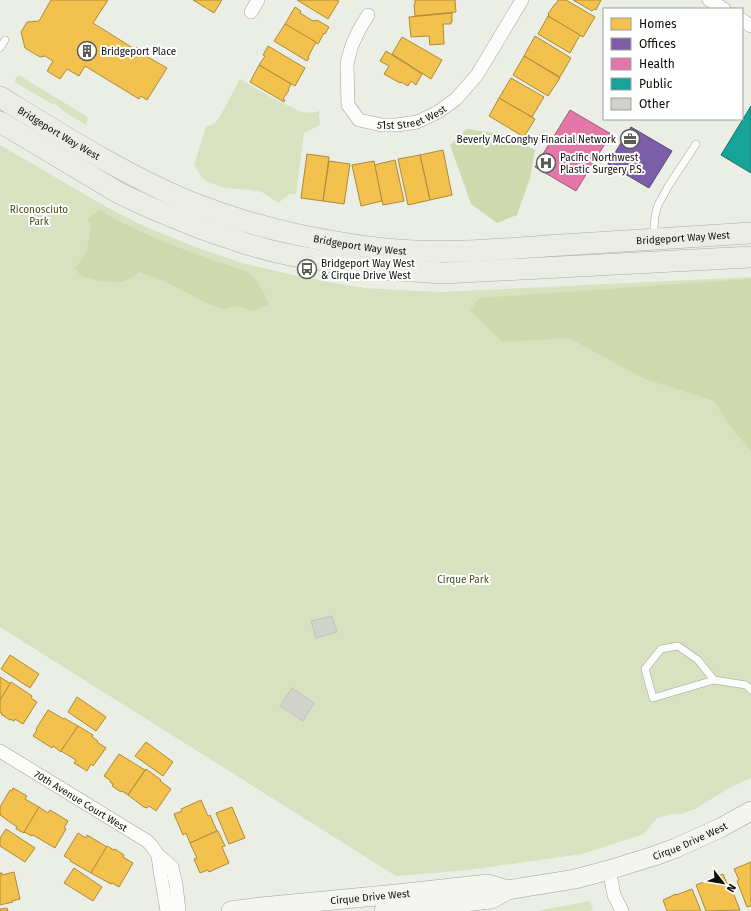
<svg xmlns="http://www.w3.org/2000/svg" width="751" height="911" viewBox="0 0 751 911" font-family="'Fira Sans',sans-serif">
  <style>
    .green { fill: #d8e1c0 }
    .forest { fill: #cedaad }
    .homes { fill: #f2c14e; stroke: #ad8b39 }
    .offices { fill: #7b5ea7; stroke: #5a4677 }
    .health { fill: #e377a8; stroke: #a25878 }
    .public { fill: #17a398; stroke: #14766d }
    .building { fill: #d1d2cb; stroke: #c1c3bb }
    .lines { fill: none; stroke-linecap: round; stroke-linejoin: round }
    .service-casing { stroke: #a1a39c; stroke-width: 8 }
    .minor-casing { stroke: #a1a39c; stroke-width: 14 }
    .secondary-casing { stroke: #a1a39c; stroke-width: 20 }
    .primary-casing { stroke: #abaf9f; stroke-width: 22 }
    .service { stroke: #fcfcfb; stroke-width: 7 }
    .minor { stroke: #fcfcfb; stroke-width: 13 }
    .secondary { stroke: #f4f5f1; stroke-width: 19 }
    .primary { stroke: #eceee6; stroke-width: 21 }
    .labels { text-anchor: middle; stroke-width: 4; stroke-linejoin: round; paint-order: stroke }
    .poi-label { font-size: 10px; fill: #0c0e08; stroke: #fff; text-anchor: start }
    .street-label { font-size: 10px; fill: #0c0e08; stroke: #fff }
    .park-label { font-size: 10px; fill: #444f1a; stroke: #fff }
  </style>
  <rect width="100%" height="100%" fill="#ebeee4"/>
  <!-- green -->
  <g class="green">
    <path d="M20,76L86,116L88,119L86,125L62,110L57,105L50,103L15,82L16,77Z"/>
    <path d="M240,79L269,96L299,111C306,113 313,113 320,111L319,115L320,125L304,133L296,194H290L278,203L262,192L250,190L225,188L216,185L208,182L202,178L194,165L206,127L214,124L219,118Z"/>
    <path d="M0,145L110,209L144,226L193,246L242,263L293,275L330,282L366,288L399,290L442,292L751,277V778L729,788L695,809L681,814H672L657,818L644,834L582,854L468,870L396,876L0,627Z"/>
    <path d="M590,901L593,910L590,911H537Z"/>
  </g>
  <!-- forest -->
  <g class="forest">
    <path d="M467,129L506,135L535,150L530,178L517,215L497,223L471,204L450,145Z"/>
    <path d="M99,210L123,223L159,240L193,253L248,272L259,284L269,304L254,311L234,306L224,309L211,305L164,281L139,272L133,277L122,282L101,281L82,277L75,269L87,251L91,229L88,219Z"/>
    <path d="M751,279V451L730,426L714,401L645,379L569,338L503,342L470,310L479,298Z"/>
  </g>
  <!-- homes -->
  <g class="homes">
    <path d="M51,0H108L93,23L136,50L137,47L147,53L146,56L167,68L147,100L141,96L139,99L85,66L79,76L67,69L60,79L47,71L53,61L45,56L40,57L25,48L21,32L27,22L39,21Z"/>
    <path d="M193,0H222L214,13Z"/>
    <path d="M297,0H337L339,1L328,19Z"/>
    <path d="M415,0H455L456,12L415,16L414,4H415Z"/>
    <path d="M558,0H566L595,17L583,37L548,16L549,15L548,14L555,4H556Z"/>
    <path d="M573,0H601L596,10L594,9L592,11Z"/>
    <path d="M295,7L301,11L300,13L313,21L314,20L316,21L317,20L329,27L325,34L324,33L318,44L285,24Z"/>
    <path d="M452,13V22H451V24H443L444,44L430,45L429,36L411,37L409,17Z"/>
    <path d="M548,16L580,35L570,53L538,34Z"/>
    <path d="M285,24L316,42L308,57L309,58L307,61L274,41Z"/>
    <path d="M535,36L571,58L560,77L524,56Z"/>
    <path d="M402,37L442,60L431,79L392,54Z"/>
    <path d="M268,46L305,68L295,86L259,65L265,56L263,55Z"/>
    <path d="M386,51L422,74L416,85L411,81L408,86L401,82L400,83L384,74L389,66L380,61Z"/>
    <path d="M524,56L560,78L548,96L513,75Z"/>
    <path d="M259,65L291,84L288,90H289L283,99L285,100L284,102L250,82Z"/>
    <path d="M511,78L544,97L532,117L499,98Z"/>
    <path d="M499,98L535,119L524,137L489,116Z"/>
    <path d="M443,150L452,195L430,200L420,155Z"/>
    <path d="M307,154L329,157L323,201L301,198Z"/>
    <path d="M420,155L430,200L408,205L398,159Z"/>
    <path d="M395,160L404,201L383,205L374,165Z"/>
    <path d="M329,161L350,164L344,204L323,201Z"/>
    <path d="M374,161L382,201L361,206L352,165Z"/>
    <path d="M10,655L39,674L30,688L1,669Z"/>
    <path d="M0,677L11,684L0,700Z"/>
    <path d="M11,682L32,696L31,698L37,702L23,724L15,719L14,721L10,719V720L1,714L2,713L0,712V700Z"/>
    <path d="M77,697L106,717L96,731L68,712Z"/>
    <path d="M48,710L64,719V718L78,726L61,752L53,746L52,748L33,736L37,730L36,729Z"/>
    <path d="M78,726L93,735L92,737L98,741L97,742L106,748L93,766L91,764L87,771L74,763L76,760L61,751Z"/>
    <path d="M146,742L173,762L163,776L135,756Z"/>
    <path d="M119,754L145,770L128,795L122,791L121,792L112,786L113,784L110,782L111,781L104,776Z"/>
    <path d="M146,769L161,780L160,781L171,789L156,811L149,806L147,808L144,807L128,795Z"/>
    <path d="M13,788L27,796L25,799L39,807L24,833L16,829L17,827L0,815V807L10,790L12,791Z"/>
    <path d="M201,800L208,816L210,815L217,831L190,843L186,833L183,835L174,814L182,811L181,809Z"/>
    <path d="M39,807L48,813L50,810L68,821L64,828L66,829L55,848L33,835L32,836L24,832Z"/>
    <path d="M232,807L245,838L229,844L216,813Z"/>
    <path d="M6,829L35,848L25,862L0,846V838Z"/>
    <path d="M217,831H218L225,846L222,847L229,863L209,872L208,870L200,873L194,859L197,858L190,843Z"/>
    <path d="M78,833L86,838L87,835L107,847L91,873L70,861L71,860L64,856Z"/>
    <path d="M107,846L114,850L115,849L124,855L123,857L133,863L119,887L112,883L111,884L91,873Z"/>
    <path d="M751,862V906L747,907L737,881L739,880L734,869Z"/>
    <path d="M74,868L102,887L93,901L64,883Z"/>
    <path d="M14,872L20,899L12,901L13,902L0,905V873H2V875Z"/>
    <path d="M723,874L728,886L730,885L740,910L706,911L696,885Z"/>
    <path d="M692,889L701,911H667L663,900L676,894V895Z"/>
    <path d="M7,908L8,911H0V909Z"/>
  </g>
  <!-- offices -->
  <path class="offices" d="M631,127L672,151L649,188L608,164Z"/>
  <!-- health -->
  <path class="health" d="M570,110L611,134L576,191L535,167Z"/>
  <!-- public -->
  <path class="public" d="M751,106V173L721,155Z"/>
  <!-- building -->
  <g class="building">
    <path d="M332,616L337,632L316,638L311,621Z"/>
    <path d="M292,688L314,703L303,721L280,706Z"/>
  </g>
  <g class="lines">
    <!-- service casing -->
    <g class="service-casing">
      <g id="service">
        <path d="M0,48L5,40"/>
        <path d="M654,238V227L655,216L658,205L669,185L696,144"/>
        <path d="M714,680L698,660L678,646L661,649L645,669L653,698L714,680L746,685L751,690"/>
      </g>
    </g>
    <!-- minor casing -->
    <g class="minor-casing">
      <g id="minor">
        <path d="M709,0L724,9"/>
        <path d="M251,12L258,0"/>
        <path id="s1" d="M368,15L359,30L352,45L347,63L348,105L359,120L382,125H397L417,122L438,112L456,99L477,75L522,0"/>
        <path d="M742,20L751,26"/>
        <path id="s2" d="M0,751L147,841L151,845L158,855L172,867L176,884L179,911"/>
        <path d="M158,855C160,874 164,892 167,911"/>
        <path d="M609,870L614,895L622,911"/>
      </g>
    </g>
    <!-- secondary casing -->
    <g class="secondary-casing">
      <g id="secondary">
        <path id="s3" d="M231,911L261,907L397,894L488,884L508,890"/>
        <path id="s4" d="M384,911L491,899L508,890L575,879L609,870L654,856L676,848L720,828L751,811"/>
      </g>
    </g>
    <!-- primary casing -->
    <g class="primary-casing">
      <g id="primary">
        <path id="s5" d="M0,97C62,135 123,174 190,202C225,216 262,227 299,235C338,243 377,250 416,251C465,253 514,248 562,245C625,241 688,237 751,233"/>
        <path d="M0,122L119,193L151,208L200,228L247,244L272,251L295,256L367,268L444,273L751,257"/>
      </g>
    </g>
    <!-- service -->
    <use href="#service" class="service"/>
    <!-- minor -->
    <use href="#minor" class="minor"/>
    <!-- secondary -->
    <use href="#secondary" class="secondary"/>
    <!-- primary -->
    <use href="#primary" class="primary"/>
  </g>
  <!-- icons -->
  <defs>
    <g id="building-ring" transform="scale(1)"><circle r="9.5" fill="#fff" stroke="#5a5c55" stroke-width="1.5"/><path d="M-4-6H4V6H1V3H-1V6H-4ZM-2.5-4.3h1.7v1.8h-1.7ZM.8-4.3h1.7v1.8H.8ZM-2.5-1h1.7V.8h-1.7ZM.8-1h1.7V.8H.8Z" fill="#5a5c55"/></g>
    <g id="office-ring" transform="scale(1)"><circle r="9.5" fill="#fff" stroke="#5a5c55" stroke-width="1.5"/><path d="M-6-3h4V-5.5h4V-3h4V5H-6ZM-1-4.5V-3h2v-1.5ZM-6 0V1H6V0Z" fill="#5a5c55"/></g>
    <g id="hospital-ring" transform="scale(1)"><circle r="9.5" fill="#fff" stroke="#5a5c55" stroke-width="1.5"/><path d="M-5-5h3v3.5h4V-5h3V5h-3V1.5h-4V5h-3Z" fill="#5a5c55"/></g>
    <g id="bus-ring" transform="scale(1)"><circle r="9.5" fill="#fff" stroke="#5a5c55" stroke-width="1.5"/><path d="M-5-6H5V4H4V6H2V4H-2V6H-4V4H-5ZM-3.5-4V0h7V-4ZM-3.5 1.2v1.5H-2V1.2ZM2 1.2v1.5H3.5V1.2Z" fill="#5a5c55"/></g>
  </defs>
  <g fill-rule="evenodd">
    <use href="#building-ring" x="87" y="51"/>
    <use href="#office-ring" x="630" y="139"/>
    <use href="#hospital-ring" x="546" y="163"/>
    <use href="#bus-ring" x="307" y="269"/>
  </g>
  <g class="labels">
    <!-- poi labels -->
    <g class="poi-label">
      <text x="101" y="55">Bridgeport Place</text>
      <text x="616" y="143" text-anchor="end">Beverly McConghy Finacial Network</text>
      <text x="560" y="161">Pacific Northwest<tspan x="560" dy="12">Plastic Surgery P.S.</tspan></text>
      <text x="321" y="267">Bridgeport Way West<tspan x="321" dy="12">&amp; Cirque Drive West</tspan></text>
    </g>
    <!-- street labels -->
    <g class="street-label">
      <text dy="4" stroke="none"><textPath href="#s1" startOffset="168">51st Street West</textPath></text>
      <text dy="4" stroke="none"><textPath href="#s5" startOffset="69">Bridgeport Way West</textPath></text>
      <text dy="4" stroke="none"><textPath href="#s5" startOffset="717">Bridgeport Way West</textPath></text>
      <text dy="4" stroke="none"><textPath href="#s5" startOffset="393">Bridgeport Way West</textPath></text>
      <text dy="4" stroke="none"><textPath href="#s2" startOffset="95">70th Avenue Court West</textPath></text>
      <text dy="4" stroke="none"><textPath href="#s4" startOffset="316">Cirque Drive West</textPath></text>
      <text dy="4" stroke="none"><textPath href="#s3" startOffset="140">Cirque Drive West</textPath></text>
    </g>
    <!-- park labels -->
    <g class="park-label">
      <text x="39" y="213">Riconosciuto<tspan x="39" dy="12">Park</tspan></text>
      <text x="463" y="583">Cirque Park</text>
    </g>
  </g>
  <!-- legend -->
  <rect x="603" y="8" width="140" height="112" fill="#ffffff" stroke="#9e9f9c"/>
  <rect x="611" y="18" width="20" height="12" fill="#f2c14e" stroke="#9e9f9c"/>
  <text x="639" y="28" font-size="12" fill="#0c0e08">Homes</text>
  <rect x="611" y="38" width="20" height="12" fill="#7b5ea7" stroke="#9e9f9c"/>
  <text x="639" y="48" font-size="12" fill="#0c0e08">Offices</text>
  <rect x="611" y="58" width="20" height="12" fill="#e377a8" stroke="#9e9f9c"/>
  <text x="639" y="68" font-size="12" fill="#0c0e08">Health</text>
  <rect x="611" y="78" width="20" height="12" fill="#17a398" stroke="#9e9f9c"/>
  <text x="639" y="88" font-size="12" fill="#0c0e08">Public</text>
  <rect x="611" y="98" width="20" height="12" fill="#d1d2cb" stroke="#9e9f9c"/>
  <text x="639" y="108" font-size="12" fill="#0c0e08">Other</text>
  <!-- north arrow -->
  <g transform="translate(723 883) rotate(121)" stroke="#ffffff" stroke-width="3" paint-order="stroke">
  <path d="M0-3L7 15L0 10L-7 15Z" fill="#0c0e08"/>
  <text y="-6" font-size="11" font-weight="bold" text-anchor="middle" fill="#0c0e08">N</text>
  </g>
</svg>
